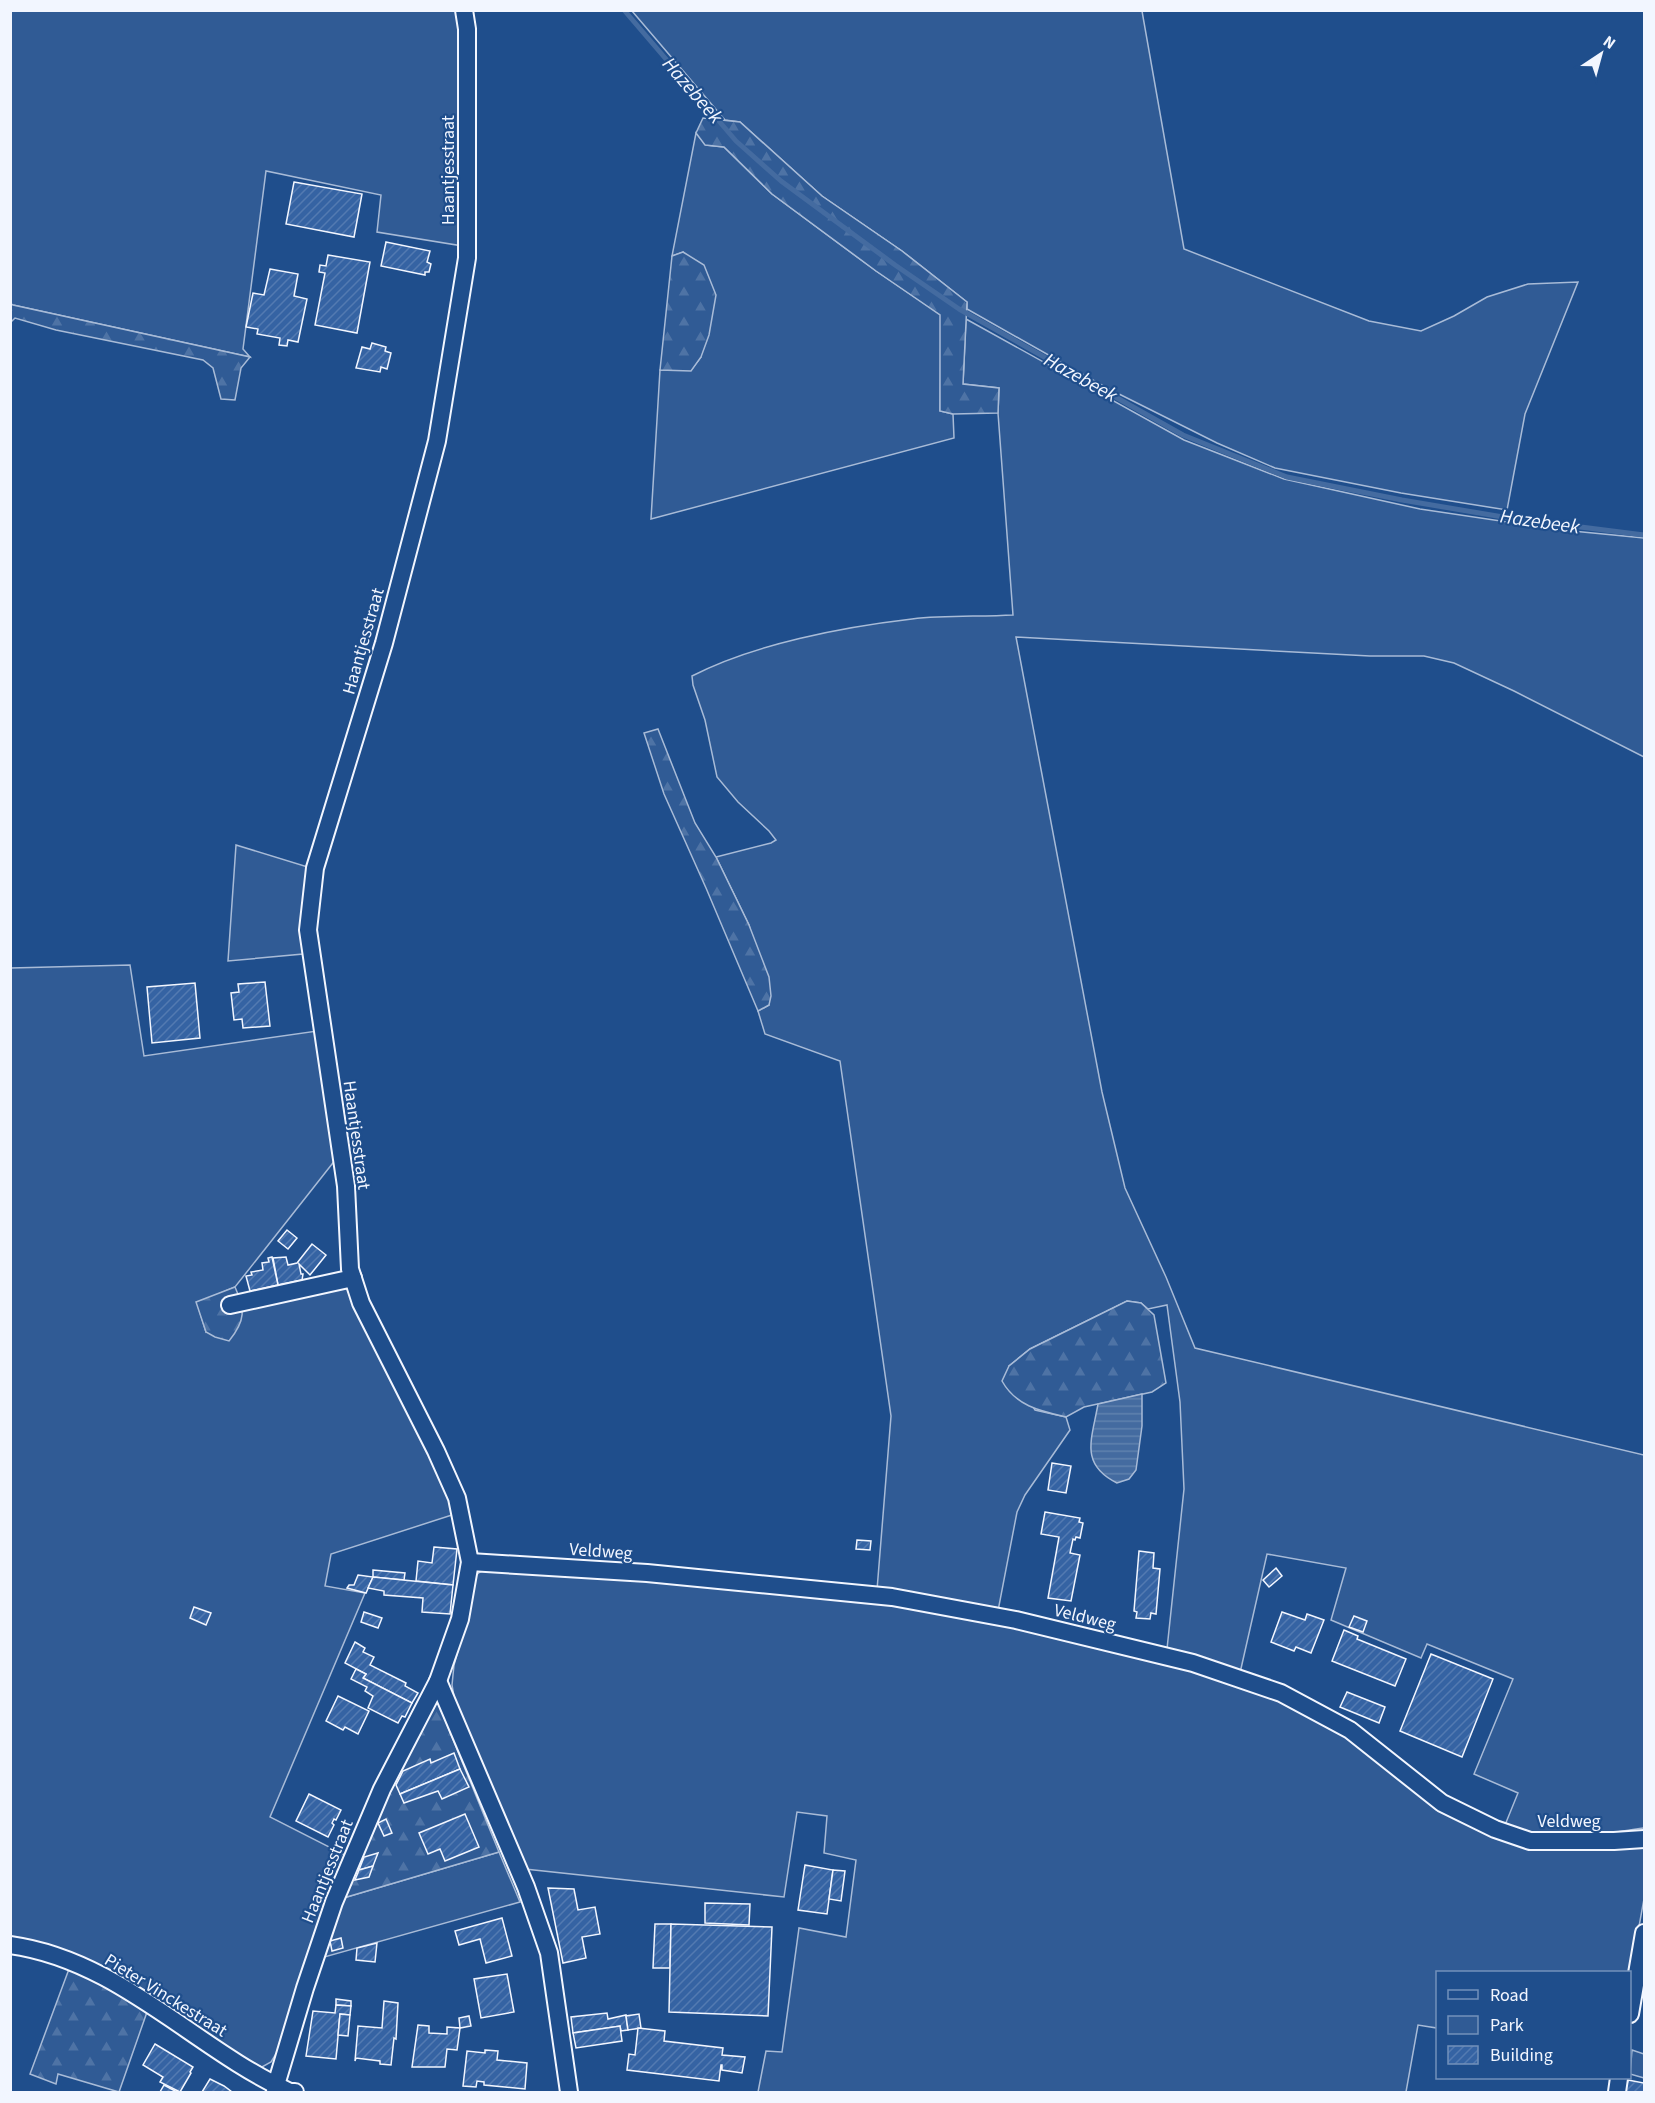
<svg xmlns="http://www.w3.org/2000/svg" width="1655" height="2103" viewBox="0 0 1655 2103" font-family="'Source Sans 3',sans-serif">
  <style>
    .green { fill: #305b95; stroke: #a8bbd7; stroke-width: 1.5 }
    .forest { fill: url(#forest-firs); stroke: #a8bbd7; stroke-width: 1.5 }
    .water { fill: url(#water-rules); stroke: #a8bbd7; stroke-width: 1.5 }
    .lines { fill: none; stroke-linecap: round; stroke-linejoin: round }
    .stream { stroke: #446ba0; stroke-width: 5 }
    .building { fill: url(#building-hatch); stroke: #f2f6ff; stroke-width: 1.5 }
    .street-casing { stroke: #f2f6ff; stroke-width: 20 }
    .street { stroke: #1f4e8c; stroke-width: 16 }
    .labels { text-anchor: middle; stroke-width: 4.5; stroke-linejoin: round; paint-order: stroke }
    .street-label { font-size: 18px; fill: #f2f6ff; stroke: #1f4e8c }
    .water-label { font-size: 20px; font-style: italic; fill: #f2f6ff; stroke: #1f4e8c }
  </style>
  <defs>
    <pattern id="forest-firs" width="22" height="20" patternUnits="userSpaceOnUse" patternTransform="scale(1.5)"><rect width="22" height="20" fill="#305b95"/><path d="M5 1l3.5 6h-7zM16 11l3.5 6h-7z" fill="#4e73a5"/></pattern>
    <pattern id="water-rules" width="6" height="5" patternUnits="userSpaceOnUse" patternTransform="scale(1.5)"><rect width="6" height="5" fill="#446ba0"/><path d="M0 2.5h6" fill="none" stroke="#5f81ae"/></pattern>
    <pattern id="building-hatch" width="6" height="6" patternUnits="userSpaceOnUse" patternTransform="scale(1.5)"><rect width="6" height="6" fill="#3563a3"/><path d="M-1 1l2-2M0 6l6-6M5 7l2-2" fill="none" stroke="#537ab1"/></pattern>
  </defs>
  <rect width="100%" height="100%" fill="#1f4e8c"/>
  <!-- green -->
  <g class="green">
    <path d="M10,11H458L462,24L463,246L377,232L381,195L266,171L243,349L250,357L13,305L10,304Z"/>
    <path d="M632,11H1142L1184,249L1369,321L1421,331L1454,316L1487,297L1528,284L1578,282L1525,414L1507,510L1401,493L1275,468L1217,443L1107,388L967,309V302L902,251L822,196L740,122L725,120Z"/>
    <path d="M696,133L706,145L724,147L772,194L876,271L941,315L940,411L953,414L954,438L651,519L660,370H691L701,357L683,252L672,256Z"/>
    <path d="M966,319L1184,440L1284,479L1420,509L1562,530L1644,538V757L1514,691L1454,663L1424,656H1370L1016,637L1102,1092L1125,1188L1166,1277L1195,1348L1644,1455V1827L1643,1828L1610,1833H1527L1505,1825L1518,1793L1474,1774L1513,1679L1427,1644L1421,1658L1331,1620L1346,1568L1267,1554L1240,1673L1167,1649L1184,1489L1180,1402L1167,1305L1148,1309L1141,1303L1127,1301L1030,1349L1009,1366L1035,1410L1066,1417L1070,1430L1025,1495L1017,1512L998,1611L877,1590L891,1416L840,1061L765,1034L758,1011L769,1005L749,925L716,857L771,843L776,840L769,831L738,802L717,777L705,720L693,685L692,676C754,644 843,627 912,619C946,615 980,617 1013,615L998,413L999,388L963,384Z"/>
    <path d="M236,845L311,868L304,908L303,954L228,961Z"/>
    <path d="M130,965L144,1056L317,1031L336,1159L235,1287L197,1303L206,1332L243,1306L348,1286L449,1496L455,1514L331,1554L325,1586L365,1593L270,1817L347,1856L281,2046L271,2062L262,2067L249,2063L154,1999L98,1965L54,1947L11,1937V968Z"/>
    <path d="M491,1567L825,1595L963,1617L1165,1661L1304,1709L1358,1745L1532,1846L1573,1849L1642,1846L1644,1848V1899L1630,1976V1972H1438L1437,2028L1418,2025L1406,2092H758L766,2051L782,2052L799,1928L846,1937L856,1860L824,1853L827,1816L797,1812L784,1897L525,1869L457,1714L452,1685L454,1665L470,1608L475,1576L480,1572Z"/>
    <path d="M499,1852L520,1902L321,1958L340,1899Z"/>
    <path d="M1632,2050L1644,2054V2078L1630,2074Z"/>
  </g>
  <!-- forest -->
  <g class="forest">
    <path d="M703,118L740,122L822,196L902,251L967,302L963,384L999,388L998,413L953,414L940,411V315L876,271L772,194L724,147L705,145L696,133Z"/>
    <path d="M683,252L704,265L716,295L709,335L701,357L691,371L660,370L672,256Z"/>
    <path d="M11,304L13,305L250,357L241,368L235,400L221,399L213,368L203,360L56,330L15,318L11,322Z"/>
    <path d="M658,729L695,823L716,857L749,925L769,977L771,996L769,1005L758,1011L706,888L664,794L644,733Z"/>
    <path d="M235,1287C245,1309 246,1320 229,1341L215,1337L206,1332L196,1302Z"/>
    <path d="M1127,1301L1141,1303L1154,1315L1166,1383L1152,1392L1084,1407L1066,1417C1040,1411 1016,1406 1002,1381L1009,1366L1030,1349Z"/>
    <path d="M435,1702L439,1705L499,1852L340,1899L376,1817Z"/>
    <path d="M69,1969L121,1992L147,2012L119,2092L58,2074L56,2084L30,2074Z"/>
  </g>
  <!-- water -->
  <path class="water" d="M1142,1394V1426L1136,1470L1129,1479L1117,1483C1079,1464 1092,1439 1098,1404Z"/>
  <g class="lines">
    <!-- stream -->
    <path class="stream" d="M624,10L736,141L781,181L895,265L959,309L1183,435L1287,477L1402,500L1509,518L1644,535"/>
  </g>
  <!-- building -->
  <g class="building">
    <path d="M294,182L362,194L354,237L286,224Z"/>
    <path d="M386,242L430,251L427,262L431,264L429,272H425V275L381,266Z"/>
    <path d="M328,255L370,262L357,333L315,325L325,273L319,272L320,265L326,266Z"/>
    <path d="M270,269L298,274L294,296L307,299L298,342L288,340L287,346L279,345L280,338L257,334L258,329L246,327L253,293L264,295Z"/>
    <path d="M372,343L386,347L385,351L391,353L387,369L381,367L380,372L356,368L362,347L370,349Z"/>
    <path d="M265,982L270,1026L243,1028L242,1019L234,1020L231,993L239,992L238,984Z"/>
    <path d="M195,983L200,1038L152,1043L147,987Z"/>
    <path d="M287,1230L297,1238L288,1249L278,1241Z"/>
    <path d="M312,1244L326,1255L310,1275L299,1264L301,1274H303L302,1280L278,1285L273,1258L286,1257L288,1265L297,1263Z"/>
    <path d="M272,1257L278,1285L250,1291L246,1276L252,1275L251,1272L263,1270L262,1263L269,1262L268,1258Z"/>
    <path d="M1052,1463L1071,1466L1066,1493L1048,1490Z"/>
    <path d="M1045,1512L1080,1518L1079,1522L1083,1523L1080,1538L1076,1537L1075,1540L1073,1539L1070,1553L1080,1555L1071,1601L1048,1598L1059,1537L1041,1534Z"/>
    <path d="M857,1540L871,1541L870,1550L856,1549Z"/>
    <path d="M434,1547L457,1549L453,1585L416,1581L418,1561L432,1563Z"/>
    <path d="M1139,1551L1154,1553L1153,1568L1160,1569L1156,1614L1151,1613L1150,1619L1136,1618L1137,1612L1134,1611Z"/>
    <path d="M1276,1568L1282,1576L1269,1587L1263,1580Z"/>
    <path d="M373,1570L405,1573L404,1580L373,1577Z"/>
    <path d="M358,1575L373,1577L366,1593L347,1588L349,1585H354Z"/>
    <path d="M373,1577L453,1585L450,1614L422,1612L423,1598L384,1595V1591L368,1588Z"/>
    <path d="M194,1607L211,1613L206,1625L190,1618Z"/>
    <path d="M364,1612L382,1618L378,1628L361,1622Z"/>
    <path d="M1282,1612L1305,1620L1307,1614L1324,1620L1311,1653L1296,1647L1294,1651L1271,1642Z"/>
    <path d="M1354,1616L1367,1621L1363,1632L1349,1627Z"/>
    <path d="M1344,1630L1358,1636L1357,1639L1406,1659L1395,1686L1332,1661Z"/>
    <path d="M355,1642L365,1648L363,1652L374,1657L370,1665L406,1683L405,1686L418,1693L412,1703L363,1678L366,1674L345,1663Z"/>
    <path d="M1431,1654L1493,1679L1462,1757L1400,1731Z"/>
    <path d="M356,1669L366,1674L363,1678L412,1703L405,1717L402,1716L398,1723L368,1708L373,1696L365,1691L367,1687L351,1679Z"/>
    <path d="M1347,1692L1385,1707L1379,1723L1340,1707Z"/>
    <path d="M338,1696L369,1711L358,1734L345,1727L343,1730L326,1721Z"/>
    <path d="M454,1753L460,1769L400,1794L396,1785L403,1771L430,1759L431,1763Z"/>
    <path d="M460,1769L469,1787L442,1799L438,1791L404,1803L400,1794Z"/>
    <path d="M309,1794L341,1810L336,1820L334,1819L332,1823L334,1825L328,1837L296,1821Z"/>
    <path d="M465,1814L479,1847L445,1861L440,1849L428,1854L419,1833Z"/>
    <path d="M386,1819L392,1833L384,1836L378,1823Z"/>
    <path d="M378,1853L373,1866L359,1870L364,1857Z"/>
    <path d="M805,1865L833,1870L827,1914L798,1910Z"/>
    <path d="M373,1866L369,1877L355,1880L359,1870Z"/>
    <path d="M833,1870L845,1871L841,1901L829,1899Z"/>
    <path d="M548,1888L574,1889L578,1910L595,1907L600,1934L582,1937L586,1958L563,1963Z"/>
    <path d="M705,1903L750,1904L749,1925L705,1923Z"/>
    <path d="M502,1918L512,1956L486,1963L480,1939L459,1945L455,1931Z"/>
    <path d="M655,1924H671L670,1968H653Z"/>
    <path d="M671,1924L772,1927L768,2016L669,2012Z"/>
    <path d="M341,1938L343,1948L332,1951L330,1941Z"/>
    <path d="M377,1943L375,1962L356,1960L357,1948Z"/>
    <path d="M507,1974L514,2012L481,2018L474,1979Z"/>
    <path d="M336,1999L351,2001V2006L336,2005Z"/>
    <path d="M384,2001L398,2003L396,2039L394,2038L391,2065L380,2064V2061L356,2058L355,2061L358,2026L382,2028Z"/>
    <path d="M336,2005L351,2006L350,2015L340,2014L336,2059L306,2056L313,2011L335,2013Z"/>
    <path d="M607,2013L608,2019L626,2015L628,2030L621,2031L620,2026L573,2033L571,2017Z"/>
    <path d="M340,2014L350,2015L348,2036L338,2035Z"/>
    <path d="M639,2014L641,2028L628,2030L626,2016Z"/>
    <path d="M469,2016L471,2026L460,2028L459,2018Z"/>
    <path d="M418,2025L429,2026V2033L447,2034V2027L460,2028L457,2050L447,2049L445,2067H412Z"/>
    <path d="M620,2026L622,2041L576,2048L573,2033Z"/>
    <path d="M638,2028L665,2031L664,2041L723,2048L722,2055L745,2057L742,2073L722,2070V2065H721L719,2081L627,2070L629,2054L635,2055Z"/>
    <path d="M155,2044L193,2067L190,2072L191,2073L180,2092L160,2082L163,2077L143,2065Z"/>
    <path d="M485,2050L498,2051L497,2060L527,2063L525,2089L484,2085V2082L477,2081L476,2087L463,2086L467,2051L485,2053Z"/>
    <path d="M210,2079L224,2086L232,2092H202Z"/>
    <path d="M1628,2080L1644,2083V2092H1625Z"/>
    <path d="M164,2085L177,2092H160Z"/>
  </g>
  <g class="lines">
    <!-- street casing -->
    <g class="street-casing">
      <g id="street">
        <path d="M230,1305L353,1278"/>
        <path d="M470,1562L647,1573L892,1597L1016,1620L1193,1663L1281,1693L1350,1730L1442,1803L1495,1829L1530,1841H1614L1644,1839"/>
        <path d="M438,1681L526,1887L549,1953L569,2092"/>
        <path d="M10,1945C119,1960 194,2048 290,2092H295"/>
        <path d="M1630,2014L1644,1933"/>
        <path d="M275,2092L276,2085L305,1988L334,1902L382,1789L438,1681L460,1619L470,1562L457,1498L436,1451L361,1303L350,1269L346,1186L308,930L315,868L384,643L437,441L467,258V29L464,10"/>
        <path d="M1617,2092L1619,2078"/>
      </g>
    </g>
    <!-- street -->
    <use href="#street" class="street"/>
  </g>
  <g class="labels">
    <!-- street labels -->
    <g class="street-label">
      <text transform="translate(448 170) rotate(-90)" y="6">Haantjesstraat</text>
      <text transform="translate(363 641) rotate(-74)" y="6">Haantjesstraat</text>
      <text transform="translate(357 1135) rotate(82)" y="6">Haantjesstraat</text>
      <text transform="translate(601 1551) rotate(4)" y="6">Veldweg</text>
      <text transform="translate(1085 1617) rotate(14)" y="6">Veldweg</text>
      <text x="1569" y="1827">Veldweg</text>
      <text transform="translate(327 1871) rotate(-68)" y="6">Haantjesstraat</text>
      <text transform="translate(166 1995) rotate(32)" y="6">Pieter Vinckestraat</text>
    </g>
    <!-- water labels -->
    <g class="water-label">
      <text transform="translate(693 90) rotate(49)" y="7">Hazebeek</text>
      <text transform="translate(1081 377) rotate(29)" y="7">Hazebeek</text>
      <text transform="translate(1540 521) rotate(8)" y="7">Hazebeek</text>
    </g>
  </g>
  <!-- border -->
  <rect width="1655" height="2103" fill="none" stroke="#f2f6ff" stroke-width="24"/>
  <!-- legend -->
  <rect x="1436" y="1971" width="195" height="108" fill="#1f4e8c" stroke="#7391ba" stroke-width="1.5"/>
  <rect x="1448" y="1990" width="30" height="9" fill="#1f4e8c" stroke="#7391ba" stroke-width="1.5"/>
  <text x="1490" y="2001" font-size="18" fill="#f2f6ff">Road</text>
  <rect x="1448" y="2016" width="30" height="18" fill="#305b95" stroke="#7391ba" stroke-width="1.5"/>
  <text x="1490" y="2031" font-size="18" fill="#f2f6ff">Park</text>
  <rect x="1448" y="2046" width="30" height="18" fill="url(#building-hatch)" stroke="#7391ba" stroke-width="1.5"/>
  <text x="1490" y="2061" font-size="18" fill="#f2f6ff">Building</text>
  <!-- north arrow -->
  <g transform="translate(1601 54) rotate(36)" stroke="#1f4e8c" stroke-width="4.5" paint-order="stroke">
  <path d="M0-4.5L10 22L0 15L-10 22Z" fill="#f2f6ff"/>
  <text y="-9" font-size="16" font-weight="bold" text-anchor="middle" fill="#f2f6ff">N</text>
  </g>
</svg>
